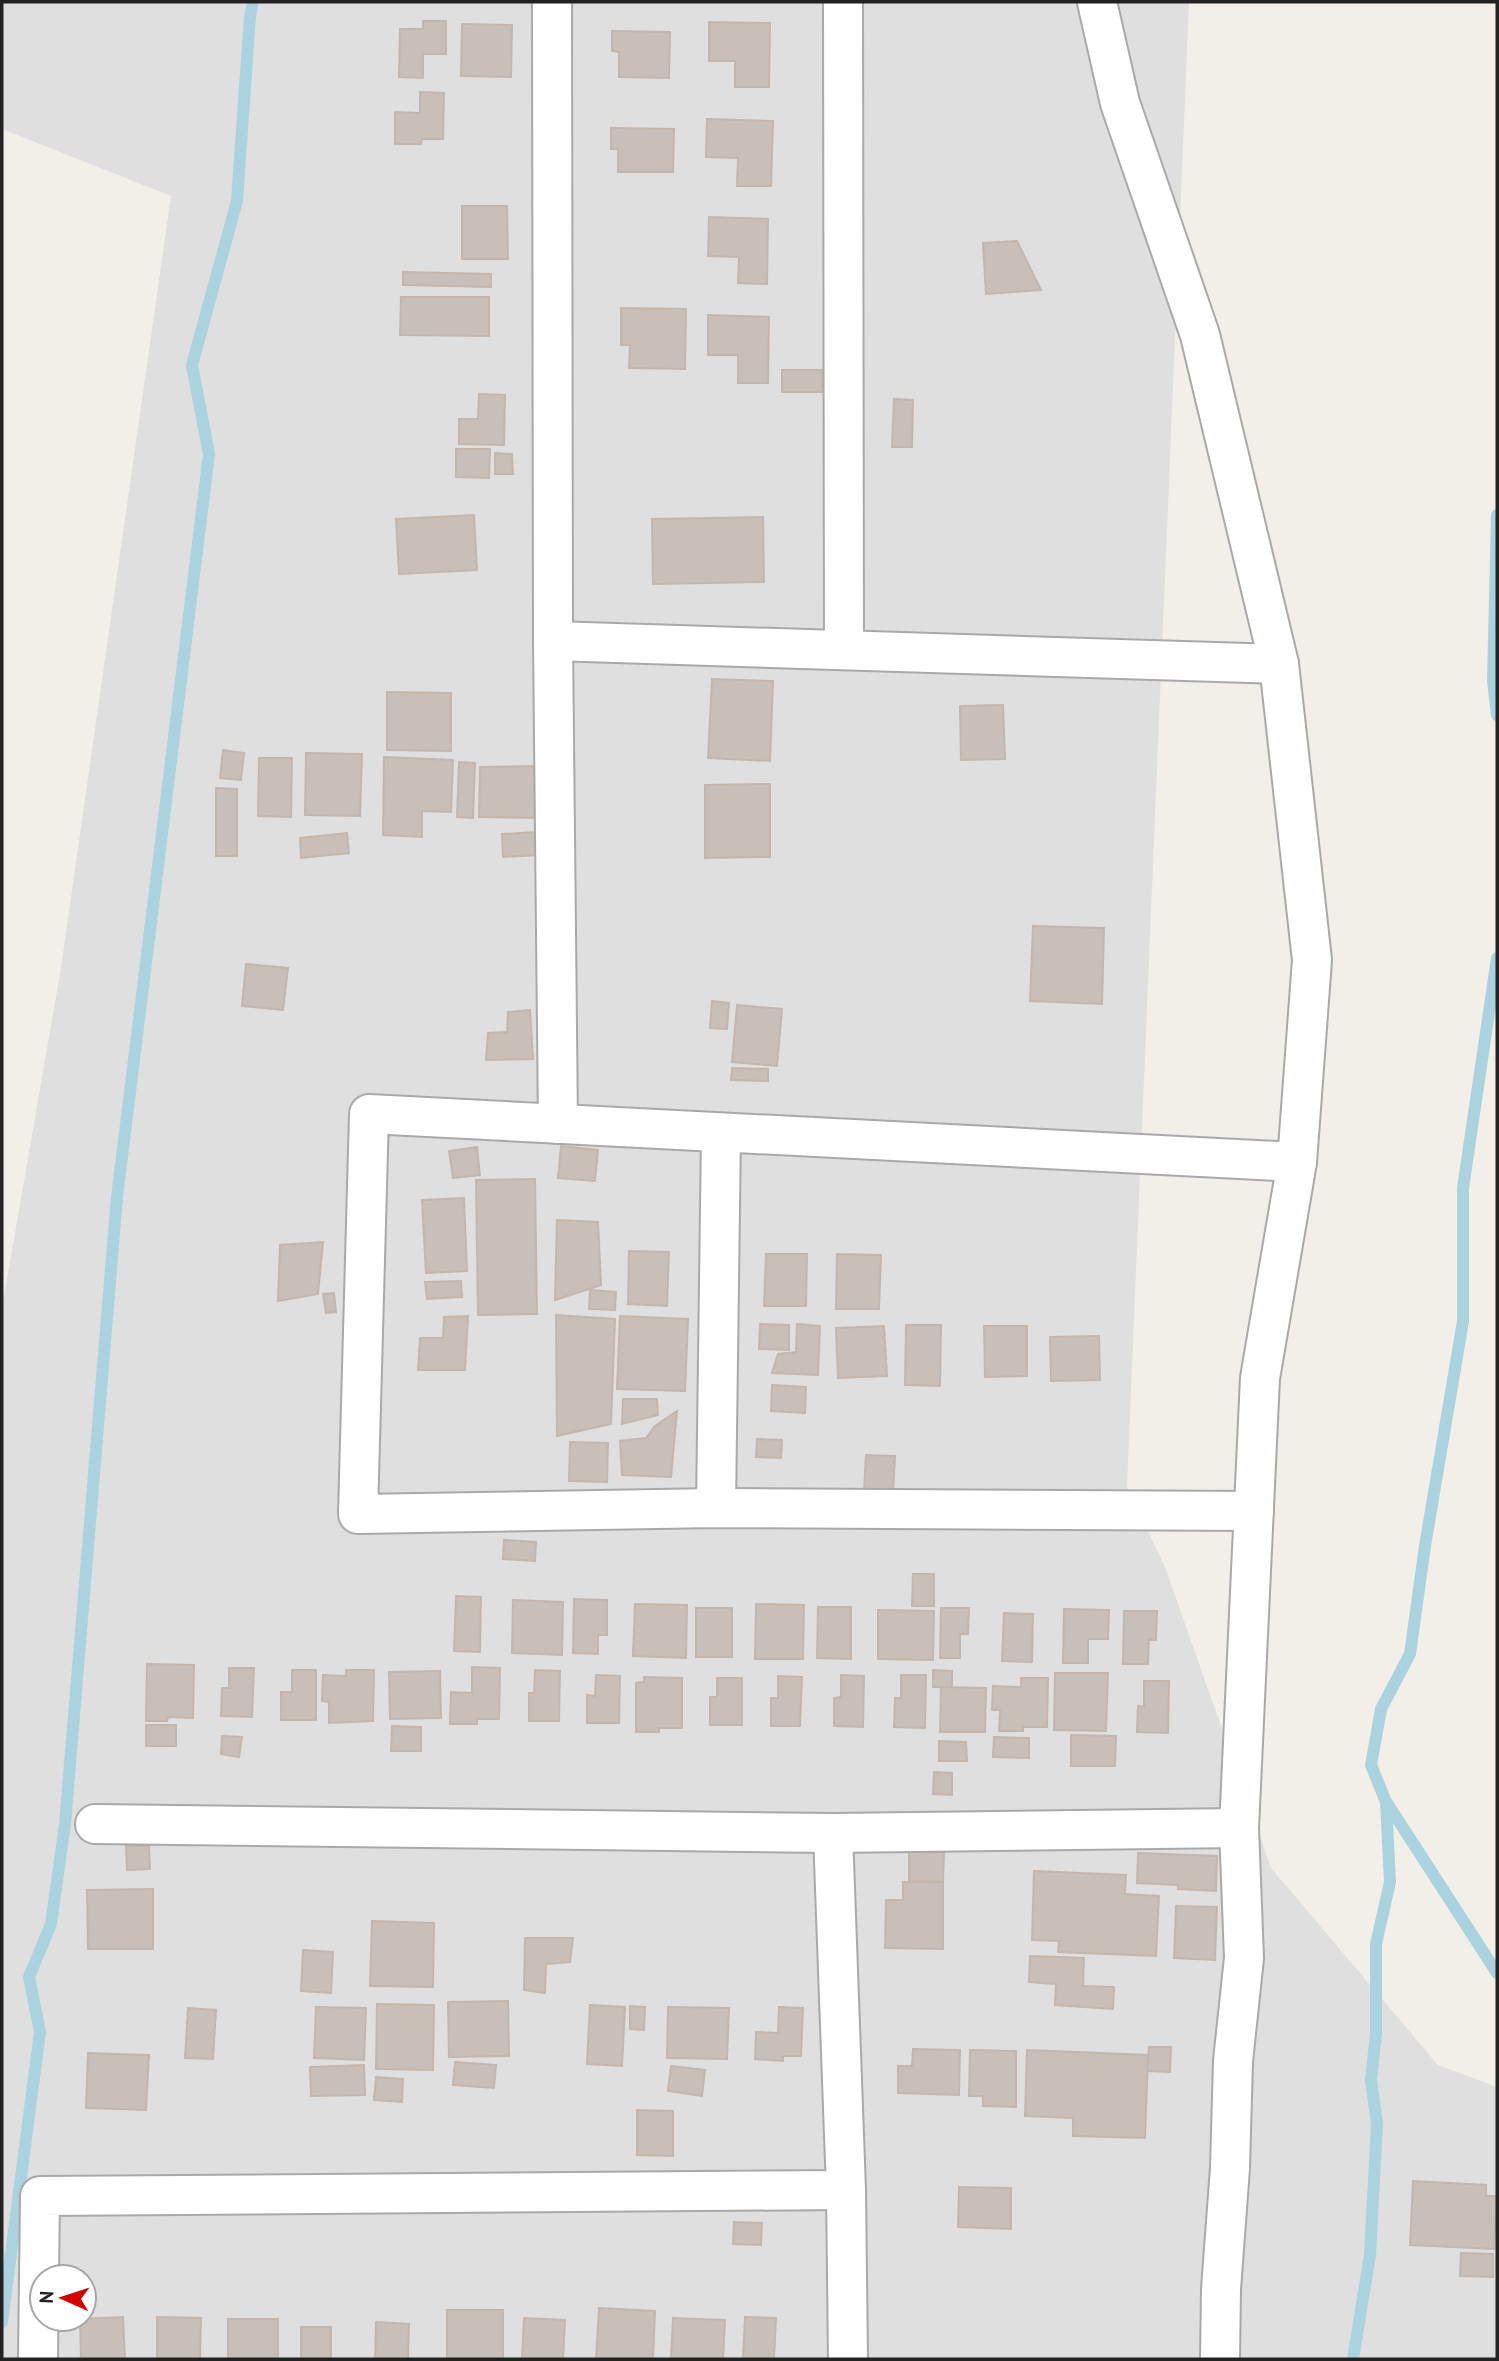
<svg xmlns="http://www.w3.org/2000/svg" width="1499" height="2361" viewBox="0 0 1499 2361" font-family="'PT Sans',sans-serif">
  <style>
    .residential { fill: #e0dfdf; fill-rule: evenodd }
    .lines { fill: none; stroke-linecap: round; stroke-linejoin: round }
    .stream { stroke: #aad3df; stroke-width: 12 }
    .building { fill: #c7bfb8; stroke: #c4b6ab; stroke-width: 2 }
    .minor-casing { stroke: #a9a9a9; stroke-width: 42 }
    .minor { stroke: #fff; stroke-width: 38 }
  </style>
  <rect width="100%" height="100%" fill="#f2efe9"/>
  <!-- residential -->
  <path class="residential" d="M2,2H1189L1127,1487L1165,1567L1271,1868L1438,2065L1497,2087V2359H2V1308L61,968L171,196L2,129ZM42,2277H84V2319H42Z"/>
  <g class="lines">
    <!-- stream -->
    <g class="stream">
      <path d="M1497,515L1493,681L1497,715"/>
      <path d="M1387,1803L1497,1973"/>
      <path d="M2,2322L40,2032L29,1977L51,1924L65,1824L117,1197L209,454L192,365L237,201L250,16L253,2"/>
      <path d="M1353,2359L1370,2255L1377,2124L1371,2080L1376,2034V1944L1390,1882L1386,1802L1371,1765L1381,1709L1410,1654L1425,1546L1463,1321V1188L1497,958"/>
    </g>
  </g>
  <!-- building -->
  <g class="building">
    <path d="M423,21H446V54H423V78L399,77L400,29H423Z"/>
    <path d="M709,22L770,23L769,87H735V61H709Z"/>
    <path d="M462,24L512,25L511,77L461,76Z"/>
    <path d="M612,31L670,32L669,78L619,77V52L612,51Z"/>
    <path d="M420,92L444,93L443,139H422L421,144H395V112L420,113Z"/>
    <path d="M707,119L773,121L771,186H737L738,158L706,157Z"/>
    <path d="M611,128L674,129L673,172H618V149H611Z"/>
    <path d="M462,206H507L508,259H462Z"/>
    <path d="M709,217L768,219L767,284L738,283L739,257L708,256Z"/>
    <path d="M1017,241L1041,290L986,294L983,243Z"/>
    <path d="M403,272L491,274V287L403,285Z"/>
    <path d="M401,297H489V336L400,335Z"/>
    <path d="M621,308L686,309L685,369L629,368L630,345H621Z"/>
    <path d="M708,315L769,317L768,383H738V355H708Z"/>
    <path d="M782,370H823L822,392H782Z"/>
    <path d="M479,394L505,395L504,445L459,444V419H478Z"/>
    <path d="M894,399L913,400L912,447H892Z"/>
    <path d="M456,449H490L489,478L456,477Z"/>
    <path d="M495,453L512,454L513,474H495Z"/>
    <path d="M474,515L477,570L399,574L396,519Z"/>
    <path d="M763,517L764,582L653,584L652,519Z"/>
    <path d="M712,679L773,681L770,761L708,758Z"/>
    <path d="M387,692L451,693V751L387,750Z"/>
    <path d="M1003,705L1005,759L961,760L960,706Z"/>
    <path d="M223,750L244,753L241,780L220,778Z"/>
    <path d="M306,753L362,754L360,816L305,815Z"/>
    <path d="M384,757L453,760L451,812L422,811V837L383,835Z"/>
    <path d="M259,758H292L291,817L258,816Z"/>
    <path d="M459,762L475,763L473,818L457,817Z"/>
    <path d="M538,766L536,818L479,817L480,767Z"/>
    <path d="M770,784V857L705,858V785Z"/>
    <path d="M216,788L237,789V856H216Z"/>
    <path d="M537,832L538,855L503,857L502,834Z"/>
    <path d="M347,833L349,853L301,858L300,838Z"/>
    <path d="M1033,926L1104,928L1102,1004L1030,1001Z"/>
    <path d="M246,964L288,968L283,1010L242,1006Z"/>
    <path d="M712,1001L729,1003L727,1029L710,1028Z"/>
    <path d="M737,1005L782,1009L777,1066L732,1062Z"/>
    <path d="M530,1010L533,1059L486,1060L488,1033L507,1032L508,1012Z"/>
    <path d="M732,1068L768,1069V1081L731,1080Z"/>
    <path d="M561,1146L598,1150L595,1181L558,1178Z"/>
    <path d="M477,1147L480,1175L453,1178L449,1151Z"/>
    <path d="M535,1179L537,1314L478,1315L476,1180Z"/>
    <path d="M464,1198L467,1271L426,1273L422,1200Z"/>
    <path d="M557,1220L598,1222L601,1285L555,1300Z"/>
    <path d="M323,1242L318,1294L278,1301L280,1245Z"/>
    <path d="M629,1251L669,1252L667,1306L628,1304Z"/>
    <path d="M766,1254H807L806,1306H764Z"/>
    <path d="M837,1254L881,1255L879,1309H836Z"/>
    <path d="M461,1281L462,1297L427,1299L425,1282Z"/>
    <path d="M590,1290L616,1292L615,1310L589,1309Z"/>
    <path d="M334,1293L336,1312L326,1313L323,1294Z"/>
    <path d="M556,1315L615,1319L611,1424L557,1436Z"/>
    <path d="M468,1316L465,1370H418L420,1338H443L444,1317Z"/>
    <path d="M620,1316L688,1319L685,1391L617,1389Z"/>
    <path d="M760,1324L789,1325V1350L759,1349Z"/>
    <path d="M797,1324L820,1326L818,1375L772,1373L778,1354L796,1352Z"/>
    <path d="M906,1325H941L940,1386L905,1385Z"/>
    <path d="M884,1326L887,1376L838,1378L836,1328Z"/>
    <path d="M984,1326H1027V1376L985,1377Z"/>
    <path d="M1099,1336L1100,1380L1051,1381L1050,1337Z"/>
    <path d="M772,1385L806,1387L805,1413L771,1411Z"/>
    <path d="M623,1399H657L658,1415L622,1424Z"/>
    <path d="M677,1411L671,1477L622,1475L620,1441L646,1438L655,1426Z"/>
    <path d="M757,1439L782,1440L781,1458L756,1457Z"/>
    <path d="M570,1442L608,1443L607,1482L569,1481Z"/>
    <path d="M866,1455L895,1456L893,1493L864,1492Z"/>
    <path d="M504,1540L536,1542L535,1561L503,1559Z"/>
    <path d="M913,1574H934V1606H912Z"/>
    <path d="M456,1596L481,1597L480,1652L454,1651Z"/>
    <path d="M574,1599L607,1600V1635H598V1654L573,1653Z"/>
    <path d="M513,1600L563,1602L562,1655L512,1653Z"/>
    <path d="M635,1604L687,1605L686,1658L633,1656Z"/>
    <path d="M756,1604L804,1605L803,1659H755Z"/>
    <path d="M818,1607H851V1659L817,1658Z"/>
    <rect x="696" y="1608" width="36" height="49"/>
    <path d="M941,1608H969L968,1634H960V1658H940Z"/>
    <path d="M1064,1609L1109,1610L1108,1639H1088V1663H1063Z"/>
    <path d="M878,1610L934,1611L933,1660L878,1659Z"/>
    <path d="M1124,1611H1157L1156,1640H1149L1148,1664H1123Z"/>
    <path d="M1004,1613L1033,1614L1032,1662L1002,1661Z"/>
    <path d="M147,1664L194,1665L193,1718L168,1717L167,1721H146Z"/>
    <path d="M472,1667L500,1668L499,1719H477V1724H450L451,1692L472,1693Z"/>
    <path d="M229,1668H254L252,1717L221,1716L222,1688H229Z"/>
    <path d="M292,1670H316V1720H281V1692H292Z"/>
    <path d="M346,1670H374L373,1721L329,1723V1702L322,1701L323,1675L346,1676Z"/>
    <path d="M535,1670L560,1671L559,1721H529V1693H534Z"/>
    <path d="M933,1670L952,1671V1687H933Z"/>
    <path d="M440,1671L441,1718L390,1719L389,1672Z"/>
    <path d="M1055,1673H1108L1106,1731L1054,1730Z"/>
    <path d="M596,1675L620,1676L619,1723H587V1695L595,1696Z"/>
    <path d="M841,1675L864,1676L863,1727L834,1726V1698L841,1697Z"/>
    <path d="M901,1675H926L925,1728L894,1727L895,1698H901Z"/>
    <path d="M778,1676L802,1677L800,1726H771V1698H778Z"/>
    <path d="M644,1677L682,1678V1728H659V1732H636V1683L644,1682Z"/>
    <path d="M717,1678H742V1725H710V1697H717Z"/>
    <path d="M1021,1678H1048L1047,1727H1023V1731H999L1000,1710H992L993,1686L1021,1687Z"/>
    <path d="M1144,1681H1169L1168,1733L1137,1732L1138,1706L1144,1707Z"/>
    <path d="M941,1687L986,1688L985,1732H940Z"/>
    <rect x="146" y="1725" width="30" height="21"/>
    <path d="M392,1726L421,1727V1751H391Z"/>
    <path d="M1071,1735L1116,1736L1115,1766H1071Z"/>
    <path d="M222,1736L242,1737L239,1757L221,1754Z"/>
    <path d="M994,1737L1029,1738V1758L993,1757Z"/>
    <path d="M939,1741L966,1742L967,1761H939Z"/>
    <path d="M934,1772L952,1773V1795L933,1794Z"/>
    <path d="M126,1846H149L150,1869L127,1870Z"/>
    <path d="M909,1851L944,1852L943,1882L909,1881Z"/>
    <path d="M1138,1853L1217,1856L1216,1891L1178,1889V1885L1137,1883Z"/>
    <path d="M1034,1871L1126,1875L1125,1894L1159,1896L1156,1956L1058,1952L1059,1941L1032,1940Z"/>
    <path d="M903,1882H943V1949L885,1948L886,1900H903Z"/>
    <path d="M153,1889V1949H88L87,1890Z"/>
    <path d="M1176,1906L1217,1907L1215,1960L1174,1958Z"/>
    <path d="M372,1921L434,1923L433,1987L370,1986Z"/>
    <path d="M525,1938H573L570,1962L546,1964L545,1993L524,1990Z"/>
    <path d="M303,1950L333,1952L331,1993L301,1991Z"/>
    <path d="M1030,1956L1084,1958L1083,1986L1114,1987L1113,2009L1055,2005L1056,1984L1029,1982Z"/>
    <path d="M508,2001L509,2056L449,2057L448,2002Z"/>
    <path d="M377,2004L434,2005L433,2070L376,2069Z"/>
    <path d="M590,2005L625,2007L622,2066L587,2064Z"/>
    <path d="M630,2006L645,2007L644,2030L630,2029Z"/>
    <path d="M316,2007L366,2008L364,2060L314,2058Z"/>
    <path d="M668,2007L729,2008L727,2059L667,2058Z"/>
    <path d="M779,2007L803,2008L801,2056H783V2061L755,2059L756,2032L778,2033Z"/>
    <path d="M188,2008L216,2010L213,2059L185,2058Z"/>
    <path d="M1149,2047H1171L1170,2072L1147,2071Z"/>
    <path d="M913,2049L960,2050L959,2095L898,2093V2066H912Z"/>
    <path d="M970,2050L1016,2051V2107L983,2106V2096H969Z"/>
    <path d="M1027,2050L1148,2055L1145,2138L1073,2136V2118L1025,2116Z"/>
    <path d="M88,2053L149,2055L146,2110L86,2108Z"/>
    <path d="M455,2062L496,2065L494,2088L453,2085Z"/>
    <path d="M364,2065L365,2095L311,2096L310,2067Z"/>
    <path d="M671,2066L705,2070L702,2096L668,2091Z"/>
    <path d="M376,2077L403,2079L402,2102L374,2100Z"/>
    <path d="M637,2110L673,2111V2156L637,2155Z"/>
    <path d="M1413,2181L1486,2185V2196H1497L1494,2249L1410,2245Z"/>
    <path d="M959,2187L1011,2188V2229L958,2227Z"/>
    <path d="M734,2222L762,2223L761,2245L733,2244Z"/>
    <path d="M1461,2253L1493,2254V2277L1460,2276Z"/>
    <path d="M599,2308L655,2311L653,2359H596Z"/>
    <rect x="447" y="2310" width="56" height="49"/>
    <path d="M123,2317L125,2359H81L80,2319Z"/>
    <path d="M157,2317L201,2318L200,2359H157Z"/>
    <path d="M745,2317L776,2318L774,2359H743Z"/>
    <path d="M524,2318L565,2320L563,2359H522Z"/>
    <path d="M673,2318L725,2320L723,2359H671Z"/>
    <rect x="228" y="2319" width="50" height="40"/>
    <path d="M376,2322L409,2324L408,2359H375Z"/>
    <rect x="301" y="2327" width="30" height="32"/>
  </g>
  <g class="lines">
    <!-- minor casing -->
    <g class="minor-casing">
      <g id="minor">
        <path d="M552,2L553,641L558,1124"/>
        <path d="M843,2L844,650"/>
        <path d="M1097,2L1120,103L1200,335L1279,664L1312,960L1297,1162L1260,1378L1239,1828L1244,1958L1233,2061L1230,2168L1221,2289L1220,2359"/>
        <path d="M553,641L1279,664"/>
        <path d="M716,1508L721,1133"/>
        <path d="M1254,1511L716,1508L358,1514L369,1114L1297,1162"/>
        <path d="M95,1824L833,1833L1239,1828"/>
        <path d="M833,1833L846,2190L848,2359"/>
        <path d="M38,2359L40,2196L846,2190"/>
      </g>
    </g>
    <!-- minor -->
    <use href="#minor" class="minor"/>
  </g>
  <!-- border -->
  <rect width="1499" height="2361" fill="none" stroke="#222222" stroke-width="7"/>
  <!-- north arrow -->
  <g transform="translate(63 2298) rotate(273)"><circle r="33" fill="#ffffff" stroke="#a7a7a7" stroke-width="2"/>
  <path d="M0-5L12 26L0 18L-12 26Z" fill="#d40000"/>
  <text y="-10" font-size="19" font-weight="bold" text-anchor="middle" fill="#222222">N</text>
  </g>
</svg>
